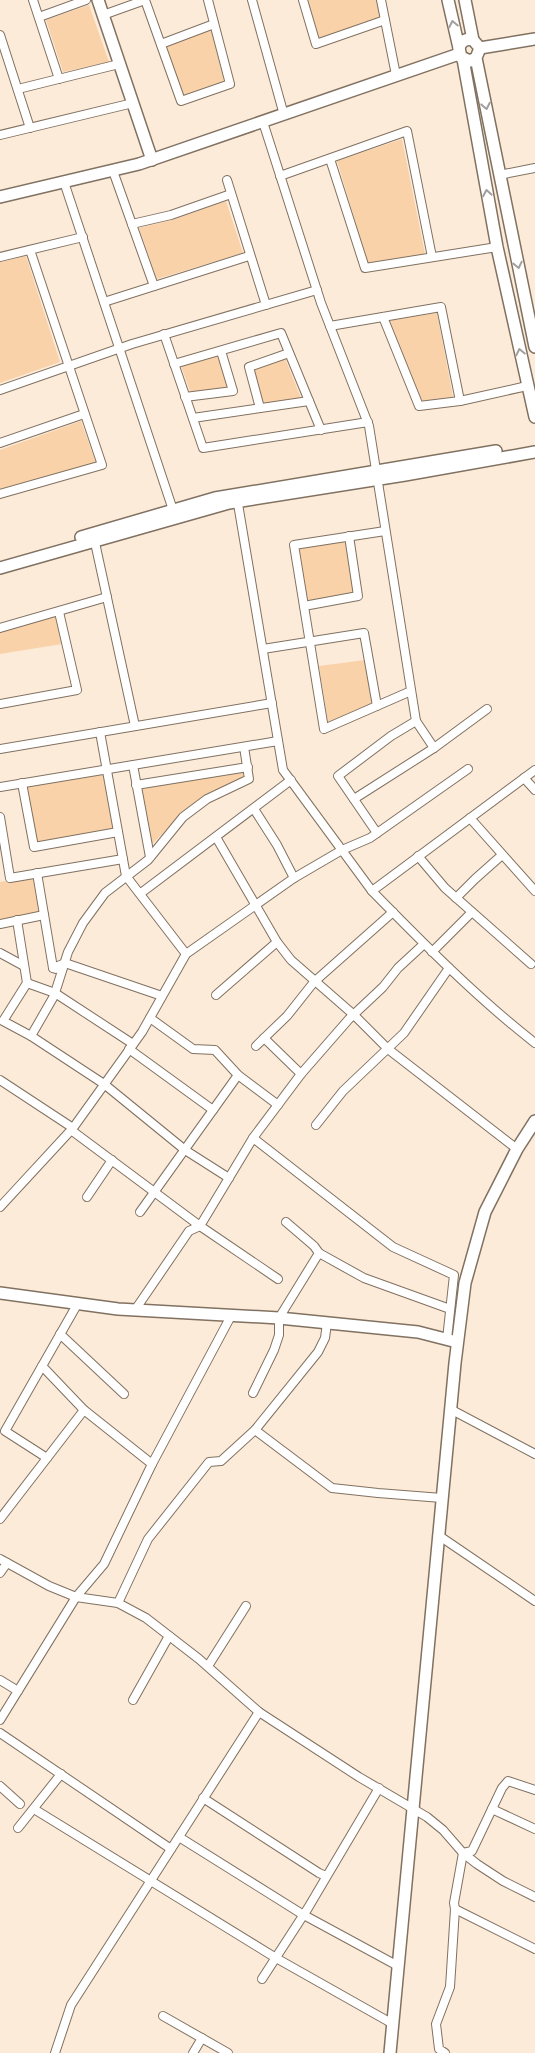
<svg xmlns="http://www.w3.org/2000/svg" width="535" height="2053" viewBox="0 0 535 2053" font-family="Roboto,sans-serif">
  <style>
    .green { fill: #f9d2a9 }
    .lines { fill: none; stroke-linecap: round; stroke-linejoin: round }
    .street-casing { stroke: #807161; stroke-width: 10 }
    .secondary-casing { stroke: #807161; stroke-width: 14 }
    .street { stroke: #fff; stroke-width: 8 }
    .secondary { stroke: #fff; stroke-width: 11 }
    .oneway { stroke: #a29f9d }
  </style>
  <rect width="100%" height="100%" fill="#fdebd9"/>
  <!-- green -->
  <g class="green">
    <path d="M308,0H378L381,17L318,39Z"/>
    <path d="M89,5L109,62L63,72L46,20Z"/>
    <path d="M211,29L224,81L183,95L166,45Z"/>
    <path d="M402,139L425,254L368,264L337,161Z"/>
    <path d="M226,201L243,253L157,279L139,228L172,220Z"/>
    <path d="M26,256L60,362L0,383V262Z"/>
    <path d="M437,313L453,397L422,401L388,321Z"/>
    <path d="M219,355L230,388L191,394L181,366Z"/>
    <path d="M285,358L301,398L263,404L253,369Z"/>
    <path d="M81,421L96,463L0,489V450Z"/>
    <path d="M347,540L355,593L307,601L299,548Z"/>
    <path d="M56,616L62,644L0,654V632Z"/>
    <path d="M365,660L372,704L328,722L319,666Z"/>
    <path d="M243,772V779L195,802L150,846L141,789Z"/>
    <path d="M103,774L113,829L37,843L27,787Z"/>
    <path d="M34,876L40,913L0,920V882Z"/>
  </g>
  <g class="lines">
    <!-- street casing -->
    <g class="street-casing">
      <g id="street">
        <path d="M33,0L59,79"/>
        <path d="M145,0L181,101L230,84L208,0"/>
        <path d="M252,0L284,115"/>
        <path d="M303,0L316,44L385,20"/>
        <path d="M381,0L396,75"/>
        <path d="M103,15L145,0"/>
        <path d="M39,17L86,0"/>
        <path d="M0,35L30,128"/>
        <path d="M161,44L214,24"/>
        <path d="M18,89L119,64"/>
        <path d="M263,122L321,303L369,426L416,721L391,736L338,776L377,833"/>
        <path d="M0,135L133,103"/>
        <path d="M330,159L365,268L497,247"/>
        <path d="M113,171L154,286"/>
        <path d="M499,175L535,168"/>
        <path d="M280,176L407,131L432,257"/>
        <path d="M227,180L266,305"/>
        <path d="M64,182L173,510"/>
        <path d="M132,224L171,215L231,194"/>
        <path d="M0,257L83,237"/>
        <path d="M104,302L249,256"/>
        <path d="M383,317L419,406L460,401L527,386"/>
        <path d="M330,326L441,307L460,401"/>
        <path d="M164,334L203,448L368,422"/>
        <path d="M174,364L281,333L321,430"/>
        <path d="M0,390L132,344L317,290"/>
        <path d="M185,397L233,391L221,351"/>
        <path d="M260,408L249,367L289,353"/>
        <path d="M193,418L309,401"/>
        <path d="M0,443L84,414"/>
        <path d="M0,494L102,465L30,250"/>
        <path d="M237,498L283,770L372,891L535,770"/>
        <path d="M385,531L294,545L324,729L411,691"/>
        <path d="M94,538L135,726"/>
        <path d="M304,606L358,596L349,536"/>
        <path d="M0,628L107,597"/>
        <path d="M263,649L364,633L377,706"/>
        <path d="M0,704L77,690L59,612"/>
        <path d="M416,721L434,748L487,709"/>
        <path d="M0,749L272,703"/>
        <path d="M133,765L150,857"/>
        <path d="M524,778L535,790"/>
        <path d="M22,783L34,847L118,832"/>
        <path d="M136,785L248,767"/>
        <path d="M0,787L278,741"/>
        <path d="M354,799L434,748"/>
        <path d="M254,809L277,845L294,878"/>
        <path d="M0,817L10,878L123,859"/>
        <path d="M470,818L535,891"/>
        <path d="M216,837L277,942L291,960L354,1015L388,1049L517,1149"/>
        <path d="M418,856L445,888L531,964"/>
        <path d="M37,873L53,968L56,969"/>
        <path d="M372,891C424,944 476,997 535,1043"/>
        <path d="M141,893L291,780"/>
        <path d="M456,898L475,879L502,855"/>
        <path d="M17,920L27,983L3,1021L31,1036"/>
        <path d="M0,924L44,915"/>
        <path d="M432,952L471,913"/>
        <path d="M0,953L24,966"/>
        <path d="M186,954L294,878L342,850L370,838L468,769"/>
        <path d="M53,968L65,963L162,996"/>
        <path d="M27,983L55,993L133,1044"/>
        <path d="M216,995L277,942"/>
        <path d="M150,1018L193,1049L215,1050L238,1075L278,1105"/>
        <path d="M256,1046L287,1016L314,982L393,912"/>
        <path d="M129,1049L213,1110L140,1212"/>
        <path d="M301,1074L349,1019L383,987L398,968L424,944"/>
        <path d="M0,1080L73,1128L142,1032L186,954L126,876L100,732"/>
        <path d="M213,1110L238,1075"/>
        <path d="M316,1125L343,1091L404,1033L449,968"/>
        <path d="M71,1130L200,1226L253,1138L301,1074L264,1038"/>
        <path d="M253,1138L393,1247L454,1275L447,1339"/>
        <path d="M229,1178L185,1150L104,1084L31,1036L54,996L68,952L83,923L105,893L148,860L183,817L207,799L249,779L244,747"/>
        <path d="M87,1197L112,1160"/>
        <path d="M0,1207L73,1128"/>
        <path d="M286,1222L314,1246L319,1253"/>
        <path d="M135,1310L189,1231L200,1226L278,1279"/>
        <path d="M60,1334L124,1394"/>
        <path d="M42,1366L84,1410L47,1458"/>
        <path d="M253,1393L274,1350L279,1335V1318L319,1253L364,1278L450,1309"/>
        <path d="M450,1409L535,1454"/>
        <path d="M255,1430L318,1352L325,1338L327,1323"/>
        <path d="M152,1464L231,1316"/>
        <path d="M0,1519L47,1458L5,1431L78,1303"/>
        <path d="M438,1535L535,1601"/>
        <path d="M0,1559L49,1586L76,1597L118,1603L146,1618L199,1659L259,1712L359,1777L427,1817L443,1830L463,1853L477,1864L503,1881L535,1897"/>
        <path d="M0,1573L7,1563"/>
        <path d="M118,1603L148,1539L209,1462L221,1461L255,1430L332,1488L378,1493L442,1498"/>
        <path d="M208,1666L246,1606"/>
        <path d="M0,1680L18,1691"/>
        <path d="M133,1700L169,1636"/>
        <path d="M0,1720L76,1597L104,1564L152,1464L84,1410"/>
        <path d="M0,1733L171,1849"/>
        <path d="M0,1786L20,1804"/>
        <path d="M203,1798L319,1873L326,1876"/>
        <path d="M34,1809L276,1958L393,2024"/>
        <path d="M492,1809L535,1829"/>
        <path d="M18,1828L61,1774"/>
        <path d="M179,1837L302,1914L398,1966"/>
        <path d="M455,1909L535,1949"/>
        <path d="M262,1979L308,1908L379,1788"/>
        <path d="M163,2016L228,2053"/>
        <path d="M55,2053L71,2005L259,1712"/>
        <path d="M193,2053L202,2038"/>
        <path d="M445,2053L439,2049L436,2024L450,1987L455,1909L454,1903L463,1853L472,1851L502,1788L508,1781L535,1790"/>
      </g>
    </g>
    <!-- secondary casing -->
    <g class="secondary-casing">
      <g id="secondary">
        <path d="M98,0L152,160"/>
        <path d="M448,0L459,48"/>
        <path d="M465,0L473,40"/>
        <path d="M480,48L535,39"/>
        <path d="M476,58L470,61L461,57L459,48C461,41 466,38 473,40L480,48L476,58L535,347"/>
        <path d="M463,59L497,247L535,417"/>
        <path d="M0,197L139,164L459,54"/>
        <path d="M81,537L215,498L496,451"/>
        <path d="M0,568L229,503L405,475L535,452"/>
        <path d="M0,1293L118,1309L279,1318L418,1332L457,1342"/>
        <path d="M390,2053L455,1363L465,1283L485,1212L517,1149L535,1121"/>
      </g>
    </g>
    <!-- street -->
    <use href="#street" class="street"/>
    <!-- secondary -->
    <use href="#secondary" class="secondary"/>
  </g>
  <!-- one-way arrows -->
  <defs><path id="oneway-chevron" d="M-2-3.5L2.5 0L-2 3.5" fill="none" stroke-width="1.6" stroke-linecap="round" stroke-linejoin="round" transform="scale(1.25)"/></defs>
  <g class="oneway">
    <use href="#oneway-chevron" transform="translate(453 24) rotate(-102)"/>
    <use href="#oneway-chevron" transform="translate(486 106) rotate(79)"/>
    <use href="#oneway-chevron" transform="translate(487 193) rotate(-100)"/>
    <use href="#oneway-chevron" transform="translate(518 265) rotate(78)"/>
    <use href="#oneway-chevron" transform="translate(520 352) rotate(-102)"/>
  </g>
</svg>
